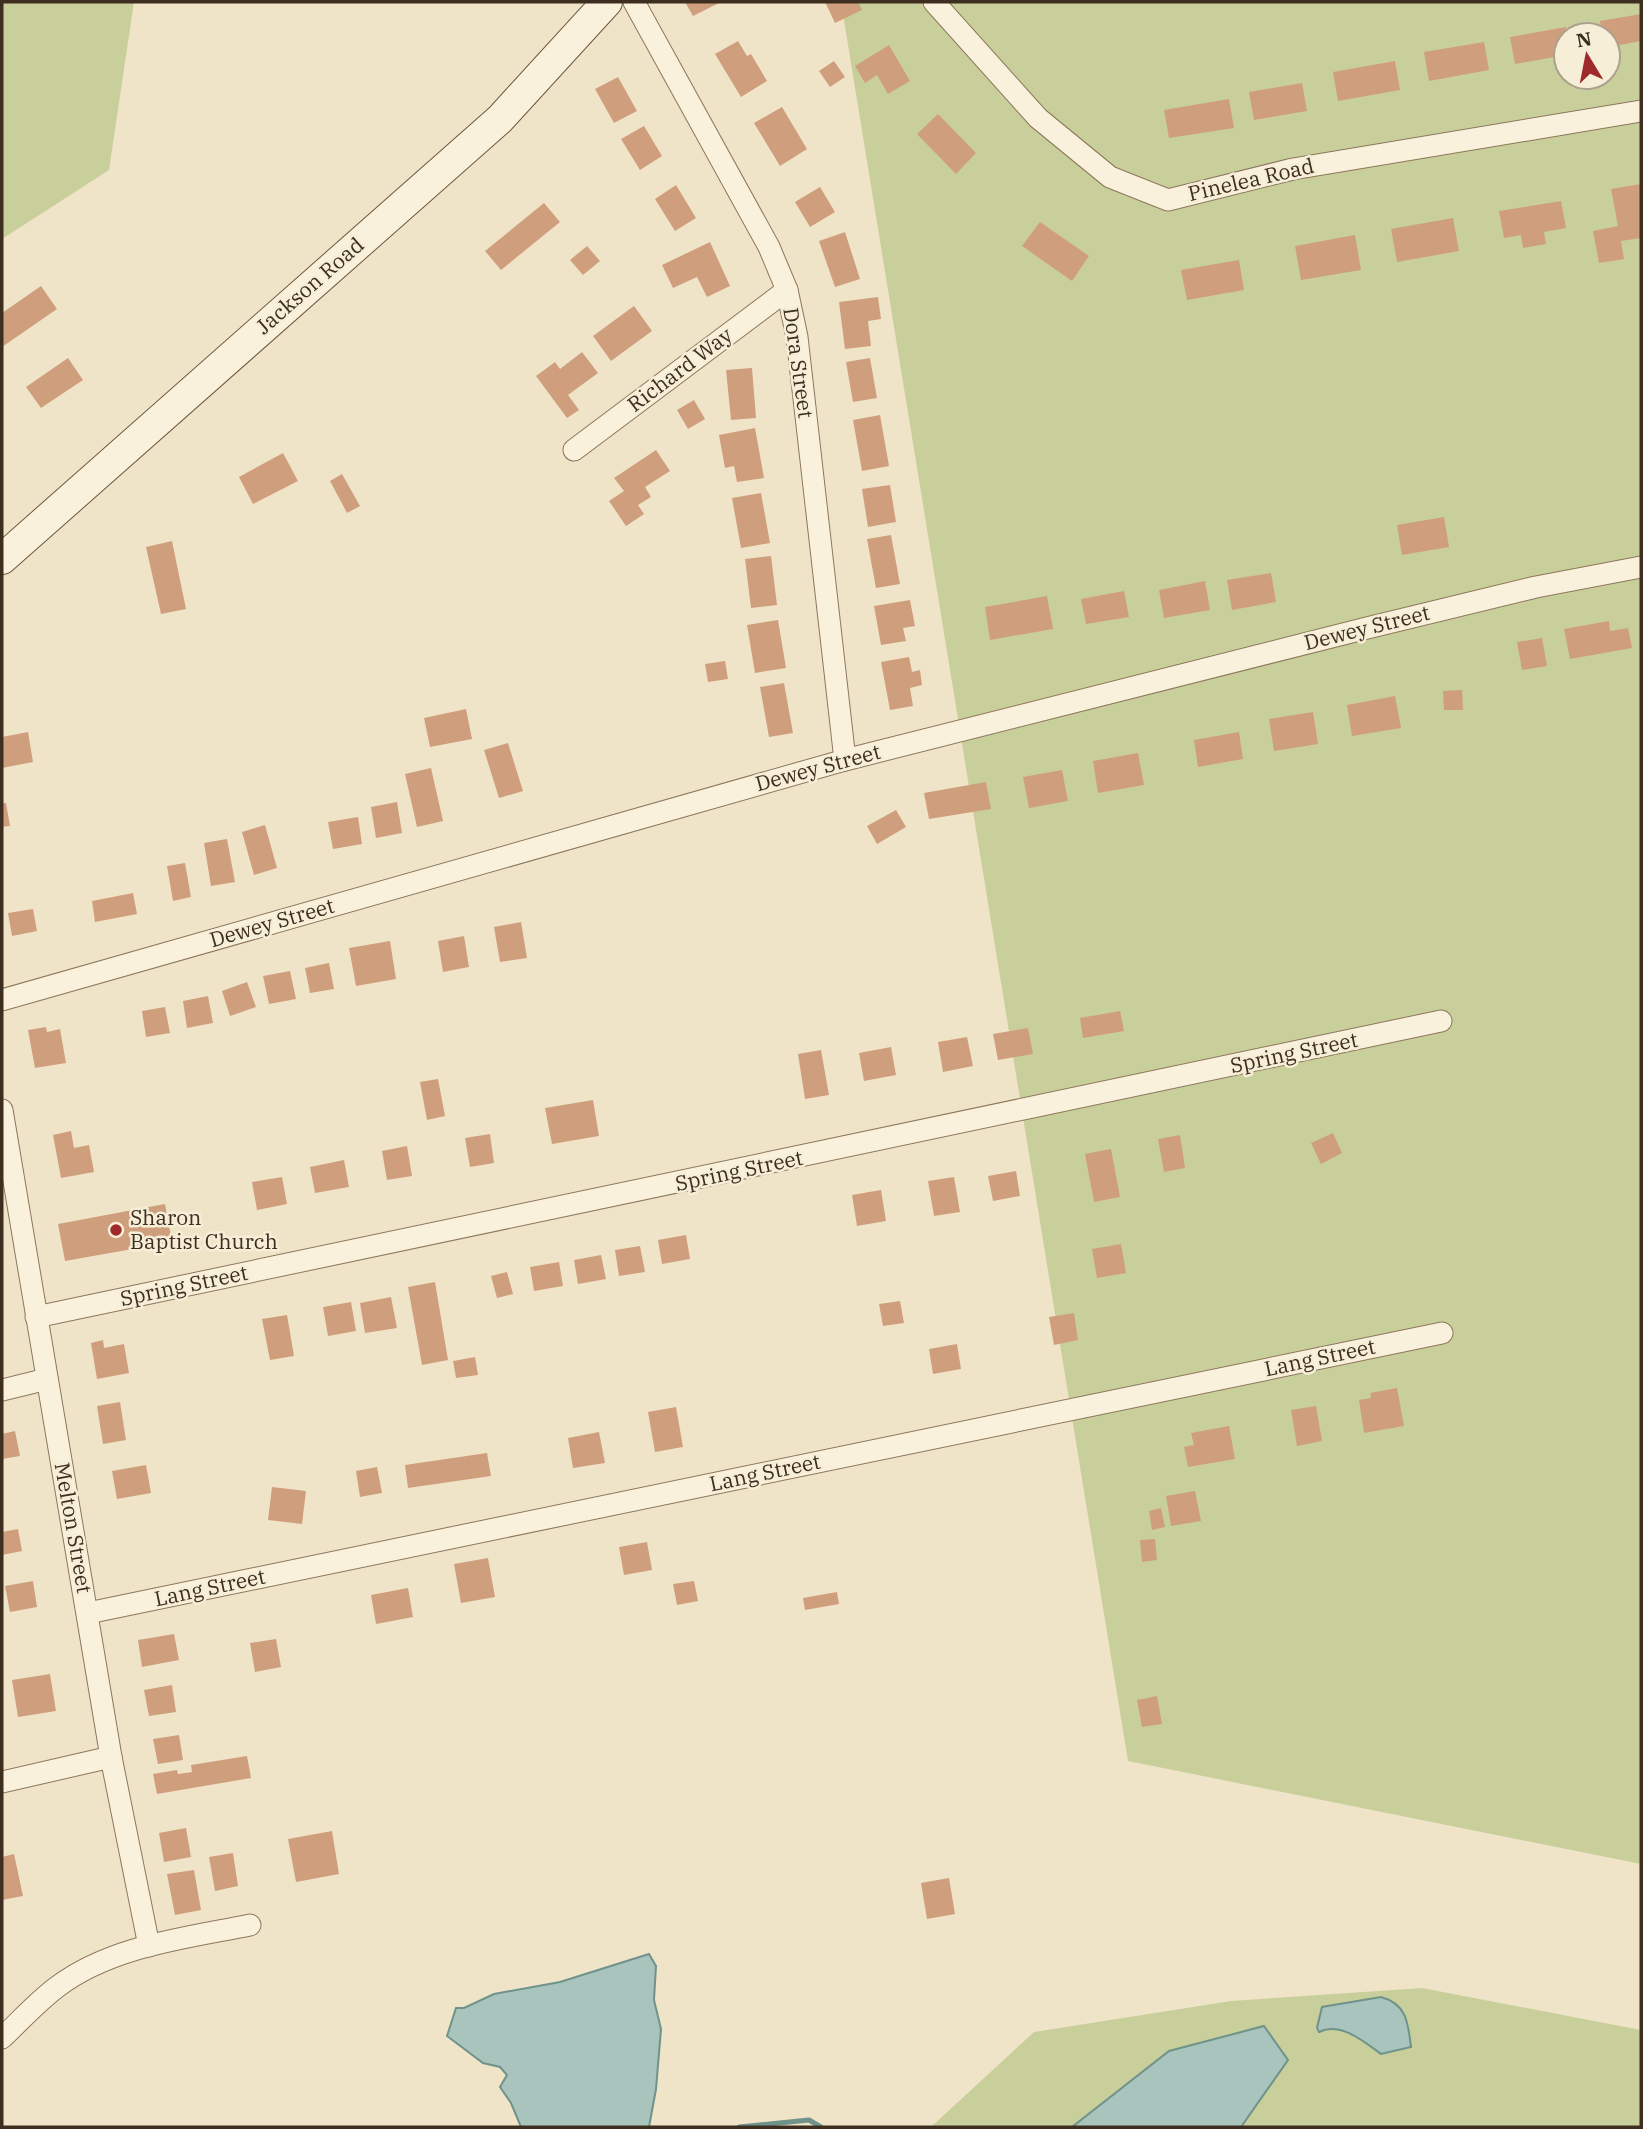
<svg xmlns="http://www.w3.org/2000/svg" width="1643" height="2129" viewBox="0 0 1643 2129" font-family="'IBM Plex Serif',serif">
  <style>
    .green { fill: #c9cf9b; fill-rule: evenodd }
    .water { fill: #a9c4bc; stroke: #6f938a; stroke-width: 2 }
    .lines { fill: none; stroke-linecap: round; stroke-linejoin: round }
    .stream { stroke: #6f938a; stroke-width: 5 }
    .building { fill: #cf9f7d }
    .street-casing { stroke: #8d765c; stroke-width: 23 }
    .secondary-casing { stroke: #6f573f; stroke-width: 32 }
    .street { stroke: #faf1dc; stroke-width: 21 }
    .secondary { stroke: #faf1dc; stroke-width: 30 }
    .poi-dot { fill: #9e2a2b; stroke: #f7eed8; stroke-width: 2.5 }
    .labels { text-anchor: middle; stroke-width: 5; stroke-linejoin: round; paint-order: stroke }
    .street-label { font-size: 21px; fill: #3d2e20; stroke: #f7eed8 }
    .poi-label { font-size: 21px; fill: #3d2e20; stroke: #f7eed8; text-anchor: start }
  </style>
  <rect width="100%" height="100%" fill="#f0e4c8"/>
  <!-- green -->
  <g class="green">
    <path d="M2,2H134L109,170L2,239Z"/>
    <path d="M841,2H1641V1864L1128,1761ZM1566,35H1608V77H1566Z"/>
    <path d="M1422,1988L1641,2030V2127H931L1034,2032L1231,2001Z"/>
  </g>
  <!-- water -->
  <g class="water">
    <path d="M649,1954L656,1966L654,2000L661,2029L656,2089L649,2127H521L511,2103L500,2087L507,2075L500,2067L483,2063L447,2036L456,2008H464L494,1994L560,1982Z"/>
    <path d="M1381,1997C1407,2004 1408,2023 1411,2047L1381,2054C1365,2042 1340,2021 1319,2032L1317,2028L1322,2007Z"/>
    <path d="M1264,2026L1288,2060L1241,2127H1072L1169,2051Z"/>
  </g>
  <g class="lines">
    <!-- stream -->
    <path class="stream" d="M739,2127L809,2120L821,2127"/>
  </g>
  <!-- building -->
  <g class="building">
    <path d="M685,2H721L693,16Z"/>
    <path d="M825,2H858L862,10L835,23Z"/>
    <path d="M1641,14V41L1608,47V35H1602L1600,21Z"/>
    <path d="M1566,27V55L1515,64L1510,37Z"/>
    <path d="M738,41L747,56L751,54L767,81L741,97L715,54Z"/>
    <path d="M1484,42L1489,70L1429,81L1424,52Z"/>
    <path d="M889,45L910,81L888,94L877,75L865,83L855,66Z"/>
    <path d="M834,61L845,77L830,87L819,71Z"/>
    <path d="M1395,61L1400,90L1338,101L1333,72Z"/>
    <path d="M618,77L637,111L614,123L595,89Z"/>
    <path d="M1302,83L1307,111L1254,120L1249,92Z"/>
    <path d="M1229,99L1234,128L1169,138L1164,110Z"/>
    <path d="M782,107L807,149L780,166L754,123Z"/>
    <path d="M938,114L976,153L956,174L917,134Z"/>
    <path d="M644,126L662,156L640,170L621,139Z"/>
    <path d="M1641,184V238L1621,241L1624,259L1599,263L1593,231L1618,226L1611,189Z"/>
    <path d="M676,185L696,218L675,231L655,199Z"/>
    <path d="M820,187L835,212L810,227L795,202Z"/>
    <path d="M1561,201L1566,228L1544,232L1546,244L1523,248L1521,235L1504,238L1499,211Z"/>
    <path d="M544,203L560,222L501,270L485,251Z"/>
    <path d="M1453,218L1459,251L1397,262L1391,229Z"/>
    <path d="M1040,222L1089,256L1072,281L1022,246Z"/>
    <path d="M845,232L860,279L835,287L819,241Z"/>
    <path d="M1355,235L1361,270L1301,280L1295,246Z"/>
    <path d="M710,242L730,286L707,297L697,277L673,288L662,265Z"/>
    <path d="M587,246L600,261L583,275L570,260Z"/>
    <path d="M1239,260L1244,290L1187,300L1181,270Z"/>
    <path d="M41,286L57,309L2,347V313Z"/>
    <path d="M878,297L881,319L868,321L871,346L845,349L839,302Z"/>
    <path d="M634,306L652,331L611,361L593,336Z"/>
    <path d="M582,352L598,373L568,395L579,410L567,418L536,376L555,362L560,369Z"/>
    <path d="M68,358L83,380L41,408L26,387Z"/>
    <path d="M870,358L877,398L853,402L846,362Z"/>
    <path d="M752,368L756,418L731,420L726,370Z"/>
    <path d="M694,400L705,419L688,429L677,410Z"/>
    <path d="M880,415L889,466L862,471L853,420Z"/>
    <path d="M755,428L764,478L737,482L734,466L725,468L719,435Z"/>
    <path d="M656,450L670,471L645,487L651,497L638,505L644,514L626,526L609,501L624,491L614,478Z"/>
    <path d="M283,453L298,481L253,504L239,477Z"/>
    <path d="M342,474L360,506L347,513L330,481Z"/>
    <path d="M890,485L896,522L868,527L862,489Z"/>
    <path d="M761,493L770,543L741,548L732,498Z"/>
    <path d="M1444,517L1449,547L1402,555L1397,525Z"/>
    <path d="M891,535L900,584L876,588L867,539Z"/>
    <path d="M172,541L186,609L161,614L146,547Z"/>
    <path d="M771,556L777,605L751,608L745,559Z"/>
    <path d="M1271,573L1276,602L1232,610L1227,580Z"/>
    <path d="M1205,581L1210,610L1164,618L1159,590Z"/>
    <path d="M1124,591L1129,617L1086,624L1081,599Z"/>
    <path d="M1047,596L1053,629L990,640L985,607Z"/>
    <path d="M910,600L915,626L903,628L906,641L881,645L874,606Z"/>
    <path d="M778,620L786,668L755,673L747,625Z"/>
    <path d="M1609,621L1610,631L1628,628L1632,648L1570,659L1564,629Z"/>
    <path d="M1542,638L1547,666L1522,670L1517,642Z"/>
    <path d="M909,657L912,672L920,670L922,685L910,688L913,706L890,710L881,662Z"/>
    <path d="M725,661L728,679L708,682L705,664Z"/>
    <path d="M784,683L793,733L769,737L760,687Z"/>
    <path d="M1462,690L1463,710H1444L1443,691Z"/>
    <path d="M1395,696L1401,728L1352,736L1347,705Z"/>
    <path d="M466,709L472,739L430,747L424,718Z"/>
    <path d="M1313,712L1318,744L1274,751L1269,719Z"/>
    <path d="M28,732L33,762L2,768V737Z"/>
    <path d="M1239,732L1243,759L1198,767L1194,740Z"/>
    <path d="M508,743L523,791L499,798L484,750Z"/>
    <path d="M1138,753L1144,785L1098,793L1093,761Z"/>
    <path d="M431,768L443,821L417,827L405,774Z"/>
    <path d="M1062,770L1068,801L1029,808L1023,777Z"/>
    <path d="M986,782L991,809L929,819L924,793Z"/>
    <path d="M397,802L402,833L376,838L371,807Z"/>
    <path d="M2,803H6L10,826L2,827Z"/>
    <path d="M896,810L906,827L877,844L867,826Z"/>
    <path d="M358,817L362,844L333,849L328,822Z"/>
    <path d="M265,825L277,868L254,875L242,832Z"/>
    <path d="M227,839L235,882L211,886L204,843Z"/>
    <path d="M185,863L191,897L173,901L167,866Z"/>
    <path d="M133,893L137,914L95,922L92,901Z"/>
    <path d="M33,909L37,931L12,936L8,913Z"/>
    <path d="M521,922L527,958L500,962L494,927Z"/>
    <path d="M464,936L469,967L443,972L438,941Z"/>
    <path d="M390,941L396,979L356,986L349,948Z"/>
    <path d="M329,963L334,989L310,993L305,968Z"/>
    <path d="M290,971L296,999L269,1004L263,976Z"/>
    <path d="M247,982L256,1007L230,1016L222,991Z"/>
    <path d="M208,996L213,1023L187,1028L183,1001Z"/>
    <path d="M165,1007L170,1033L146,1037L142,1011Z"/>
    <path d="M1120,1011L1124,1031L1083,1038L1080,1018Z"/>
    <path d="M46,1027L47,1032L60,1029L66,1063L35,1068L28,1030Z"/>
    <path d="M1028,1028L1033,1054L998,1060L993,1034Z"/>
    <path d="M967,1037L973,1066L943,1072L938,1042Z"/>
    <path d="M891,1047L896,1075L864,1081L859,1053Z"/>
    <path d="M821,1050L829,1095L805,1099L798,1054Z"/>
    <path d="M438,1079L445,1116L427,1120L420,1082Z"/>
    <path d="M593,1100L599,1136L552,1144L545,1108Z"/>
    <path d="M71,1131L74,1148L89,1145L94,1172L61,1178L53,1135Z"/>
    <path d="M1333,1133L1342,1153L1321,1164L1311,1143Z"/>
    <path d="M490,1134L494,1163L470,1167L465,1138Z"/>
    <path d="M1180,1135L1185,1168L1164,1172L1158,1139Z"/>
    <path d="M407,1146L412,1176L387,1180L382,1151Z"/>
    <path d="M1111,1149L1120,1197L1094,1202L1085,1154Z"/>
    <path d="M344,1160L349,1187L315,1193L310,1167Z"/>
    <path d="M1016,1171L1020,1196L993,1201L988,1176Z"/>
    <path d="M282,1177L287,1204L257,1210L252,1182Z"/>
    <path d="M954,1177L960,1212L934,1216L928,1181Z"/>
    <path d="M881,1190L886,1221L857,1226L852,1195Z"/>
    <path d="M165,1204L172,1242L65,1261L58,1224Z"/>
    <path d="M686,1235L690,1259L662,1264L658,1240Z"/>
    <path d="M1121,1244L1126,1273L1097,1278L1092,1249Z"/>
    <path d="M640,1246L645,1272L619,1276L615,1250Z"/>
    <path d="M601,1255L606,1279L578,1284L574,1260Z"/>
    <path d="M559,1262L563,1286L534,1291L530,1267Z"/>
    <path d="M507,1272L513,1294L497,1298L491,1276Z"/>
    <path d="M435,1282L448,1360L422,1365L408,1287Z"/>
    <path d="M391,1297L397,1328L365,1333L360,1303Z"/>
    <path d="M900,1301L904,1323L883,1326L879,1304Z"/>
    <path d="M351,1302L356,1331L328,1336L323,1307Z"/>
    <path d="M1074,1313L1078,1340L1054,1345L1049,1317Z"/>
    <path d="M287,1315L294,1356L270,1360L262,1319Z"/>
    <path d="M103,1340L104,1348L124,1344L129,1373L97,1379L91,1343Z"/>
    <path d="M957,1344L961,1369L933,1374L929,1349Z"/>
    <path d="M475,1357L478,1375L456,1378L453,1361Z"/>
    <path d="M1397,1388L1404,1426L1364,1433L1359,1400L1371,1398L1370,1393Z"/>
    <path d="M120,1402L126,1440L103,1444L97,1406Z"/>
    <path d="M1316,1406L1322,1441L1297,1446L1291,1410Z"/>
    <path d="M676,1407L683,1447L655,1452L648,1412Z"/>
    <path d="M1229,1426L1235,1459L1188,1467L1184,1447L1194,1445L1191,1433Z"/>
    <path d="M15,1431L20,1456L2,1459V1434Z"/>
    <path d="M599,1432L605,1463L573,1468L568,1438Z"/>
    <path d="M487,1453L491,1476L408,1488L405,1465Z"/>
    <path d="M146,1465L151,1493L117,1499L112,1471Z"/>
    <path d="M377,1467L382,1493L360,1497L356,1471Z"/>
    <path d="M272,1487L306,1491L302,1524L268,1520Z"/>
    <path d="M1195,1491L1201,1521L1171,1526L1166,1496Z"/>
    <path d="M1161,1508L1165,1527L1152,1530L1149,1511Z"/>
    <path d="M18,1529L22,1551L2,1555V1532Z"/>
    <path d="M1155,1539L1157,1560L1142,1562L1140,1540Z"/>
    <path d="M647,1542L652,1570L624,1575L619,1547Z"/>
    <path d="M488,1558L495,1597L461,1603L454,1564Z"/>
    <path d="M33,1581L37,1607L10,1612L5,1586Z"/>
    <path d="M694,1581L698,1601L677,1605L673,1584Z"/>
    <path d="M408,1588L413,1617L376,1624L371,1595Z"/>
    <path d="M837,1592L839,1604L805,1610L803,1598Z"/>
    <path d="M174,1634L179,1660L142,1667L138,1640Z"/>
    <path d="M276,1639L281,1667L255,1672L250,1643Z"/>
    <path d="M50,1674L56,1711L18,1717L12,1680Z"/>
    <path d="M172,1685L176,1712L149,1716L144,1690Z"/>
    <path d="M1157,1696L1162,1724L1142,1727L1137,1700Z"/>
    <path d="M179,1735L183,1760L158,1764L153,1739Z"/>
    <path d="M247,1756L251,1778L157,1794L153,1774L177,1770L178,1774L192,1772L191,1765Z"/>
    <path d="M186,1828L191,1857L164,1862L159,1833Z"/>
    <path d="M332,1831L339,1874L296,1882L288,1839Z"/>
    <path d="M233,1853L238,1886L215,1891L209,1857Z"/>
    <path d="M14,1854L23,1896L2,1900V1857Z"/>
    <path d="M194,1870L201,1910L175,1915L167,1874Z"/>
    <path d="M949,1878L955,1914L927,1919L921,1883Z"/>
  </g>
  <g class="lines">
    <!-- street casing -->
    <g class="street-casing">
      <g id="street">
        <path d="M634,2L769,247L787,290L797,337L845,760"/>
        <path d="M934,2L1038,118L1110,177L1168,200L1293,169L1641,111"/>
        <path d="M574,450L787,290"/>
        <path d="M2,1000L845,760L1367,628L1536,587L1641,567"/>
        <path d="M2,1110L111,1757L149,1946"/>
        <path d="M36,1317L1441,1021"/>
        <path d="M2,1390L47,1379"/>
        <path d="M88,1613L1442,1333"/>
        <path d="M2,1782L111,1757"/>
        <path d="M2,2038C20,2021 37,2002 57,1987C111,1946 186,1938 250,1925"/>
      </g>
    </g>
    <!-- secondary casing -->
    <g class="secondary-casing">
      <path id="secondary" d="M2,559L500,119L607,2"/>
    </g>
    <!-- street -->
    <use href="#street" class="street"/>
    <!-- secondary -->
    <use href="#secondary" class="secondary"/>
  </g>
  <!-- markers -->
  <circle class="poi-dot" cx="116" cy="1230" r="7"/>
  <g class="labels">
    <!-- street labels -->
    <g class="street-label">
      <text transform="translate(1251 180) rotate(-13)" y="7">Pinelea Road</text>
      <text transform="translate(310 286) rotate(-41)" y="7">Jackson Road</text>
      <text transform="translate(798 363) rotate(82)" y="7">Dora Street</text>
      <text transform="translate(680 370) rotate(-37)" y="7">Richard Way</text>
      <text transform="translate(1367 628) rotate(-14)" y="7">Dewey Street</text>
      <text transform="translate(818 768) rotate(-15)" y="7">Dewey Street</text>
      <text transform="translate(272 923) rotate(-16)" y="7">Dewey Street</text>
      <text transform="translate(1294 1053) rotate(-12)" y="7">Spring Street</text>
      <text transform="translate(739 1171) rotate(-12)" y="7">Spring Street</text>
      <text transform="translate(184 1286) rotate(-12)" y="7">Spring Street</text>
      <text transform="translate(1320 1358) rotate(-12)" y="7">Lang Street</text>
      <text transform="translate(765 1473) rotate(-12)" y="7">Lang Street</text>
      <text transform="translate(73 1528) rotate(80)" y="7">Melton Street</text>
      <text transform="translate(210 1588) rotate(-12)" y="7">Lang Street</text>
    </g>
    <!-- poi labels -->
    <g class="poi-label">
      <text x="130" y="1225">Sharon<tspan x="130" dy="24">Baptist Church</tspan></text>
    </g>
  </g>
  <!-- border -->
  <rect width="1643" height="2129" fill="none" stroke="#3d2e20" stroke-width="7"/>
  <!-- north arrow -->
  <g transform="translate(1587 56) rotate(350)"><circle r="33" fill="#f7eed8" stroke="#ada18e" stroke-width="2"/>
  <path d="M0-5L12 26L0 18L-12 26Z" fill="#9e2a2b"/>
  <text y="-10" font-size="19" font-weight="bold" text-anchor="middle" fill="#3d2e20">N</text>
  </g>
</svg>
